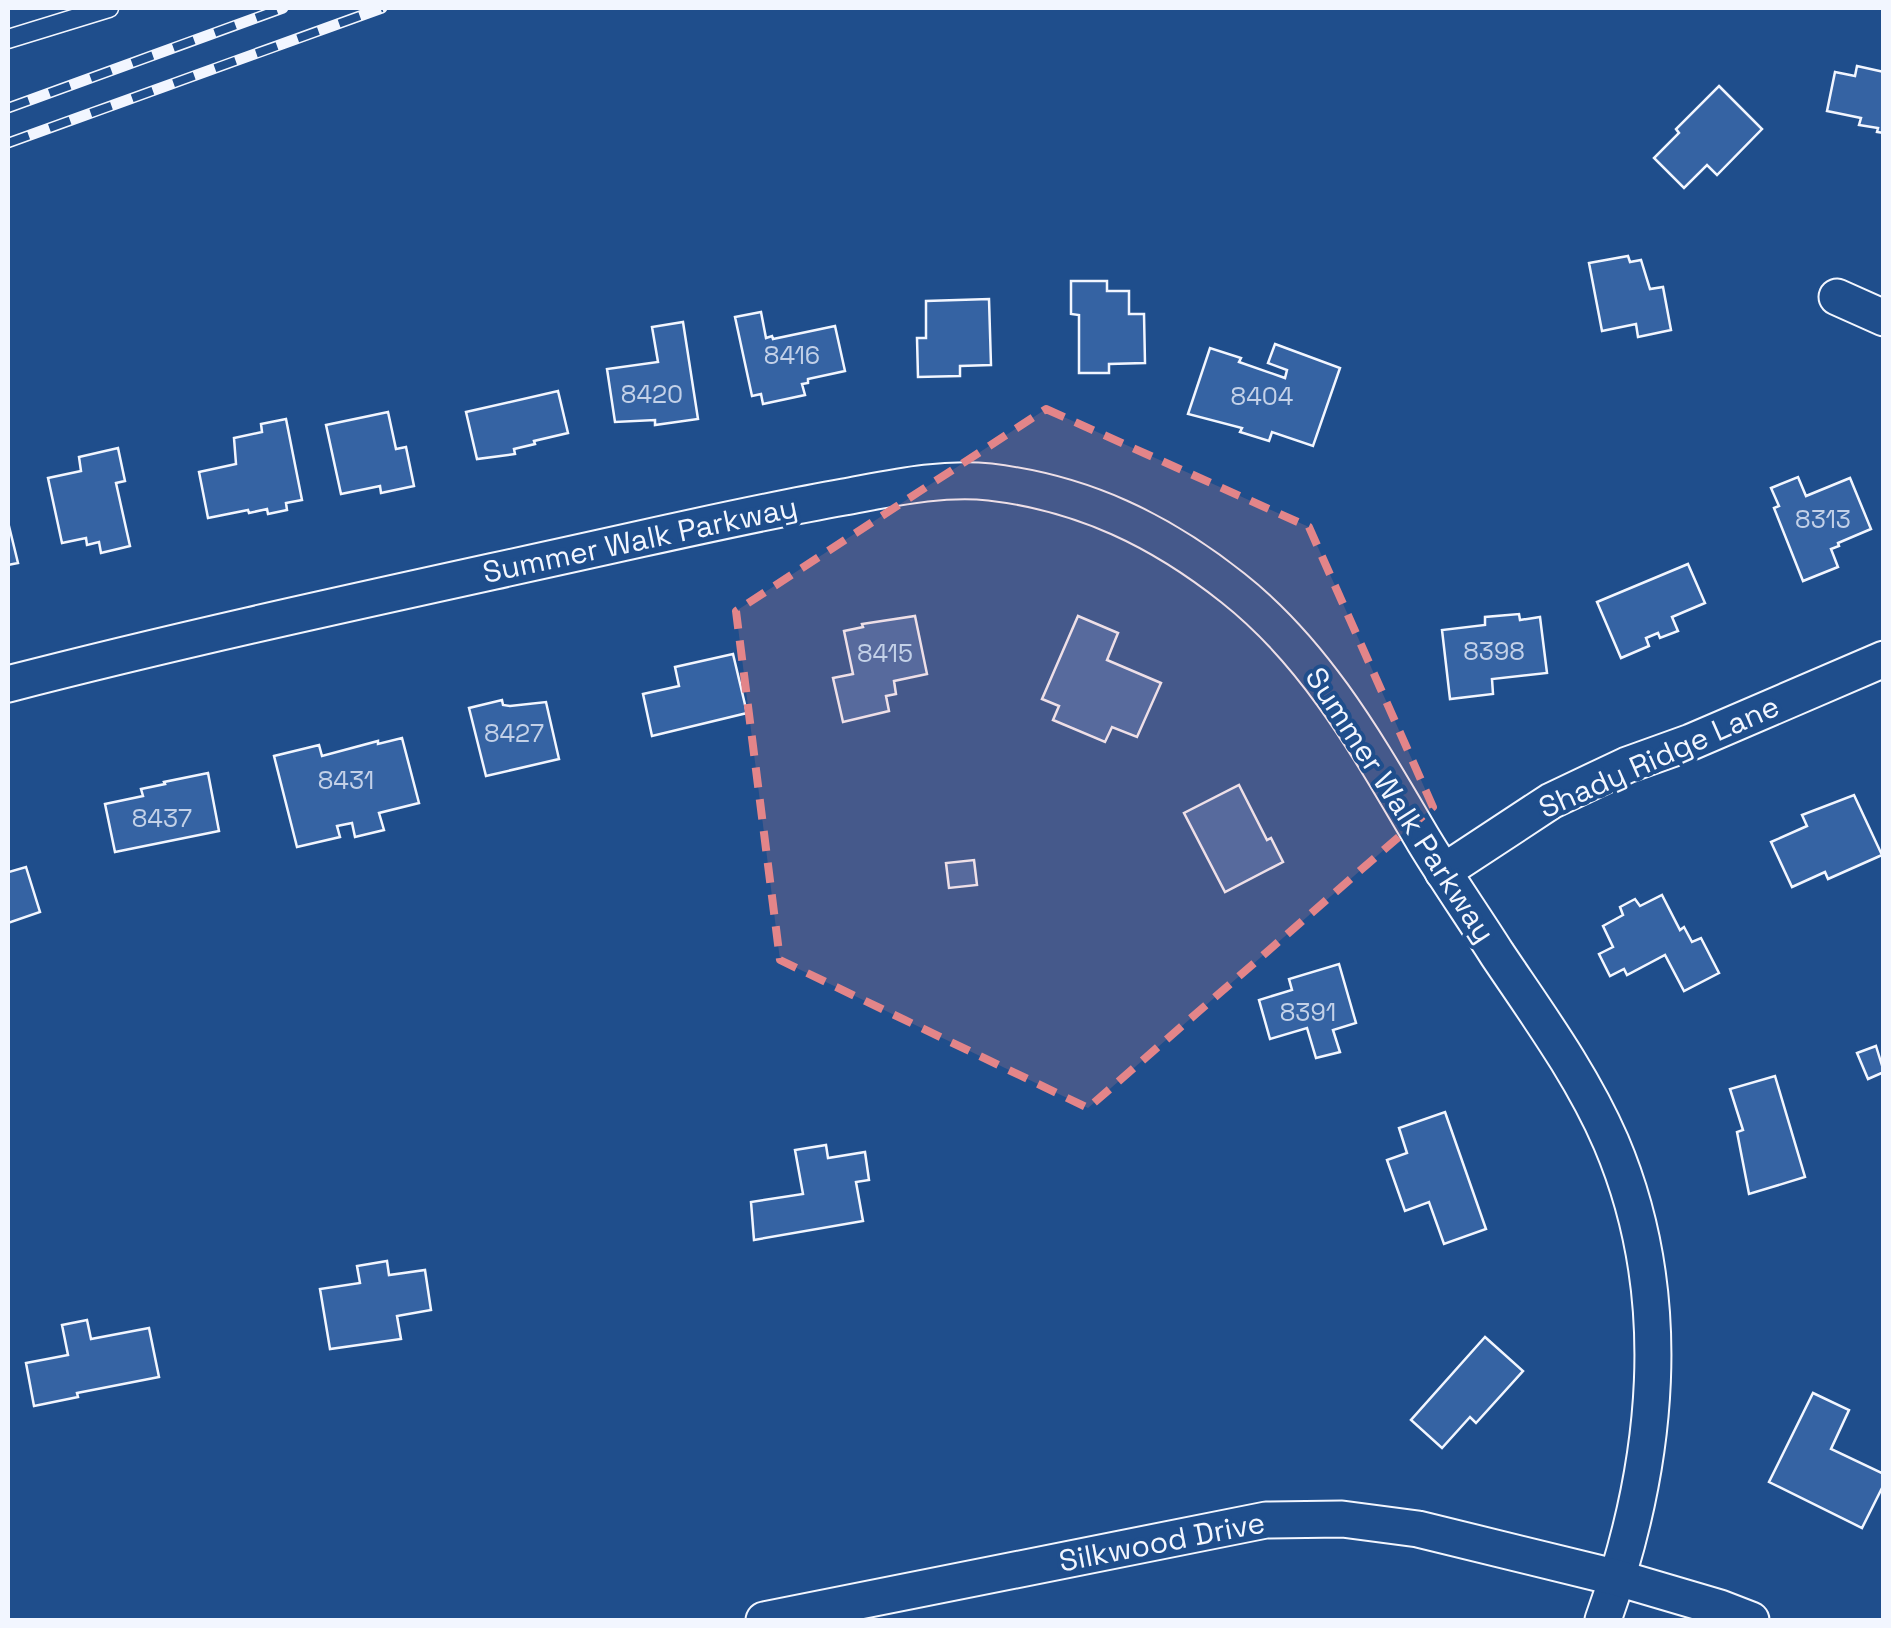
<svg xmlns="http://www.w3.org/2000/svg" width="1891" height="1628" viewBox="0 0 1891 1628" font-family="'Space Grotesk',sans-serif">
  <style>
    .building { fill: #3563a3; stroke: #f2f6ff; stroke-width: 2.5 }
    .lines { fill: none; stroke-linecap: round; stroke-linejoin: round }
    .lane-casing { stroke: #f2f6ff; stroke-width: 21 }
    .street-casing { stroke: #f2f6ff; stroke-width: 39 }
    .lane { stroke: #1f4e8c; stroke-width: 18 }
    .street { stroke: #1f4e8c; stroke-width: 35 }
    .rail-casing { stroke: #f2f6ff; stroke-width: 11 }
    .rail { stroke: #1f4e8c; stroke-width: 8; stroke-dasharray: 22; stroke-linecap: butt }
    .marked { fill: #e38589; fill-opacity: 0.2; stroke: #e38589; stroke-width: 8; stroke-dasharray: 20 12; stroke-linejoin: round }
    .labels { text-anchor: middle; stroke-width: 8; stroke-linejoin: round; paint-order: stroke }
    .number-label { font-size: 25px; fill: #c3d1e8 }
    .street-label { font-size: 30px; fill: #f2f6ff; stroke: #1f4e8c }
  </style>
  <rect width="100%" height="100%" fill="#1f4e8c"/>
  <!-- building -->
  <g class="building">
    <path d="M1857,66L1884,72V133L1877,132L1878,128L1859,125L1861,118L1827,111L1835,72L1855,76Z"/>
    <path d="M1719,86L1762,129L1717,175L1707,165L1684,188L1654,158L1679,133L1676,129Z"/>
    <path d="M1628,256L1630,262L1641,260L1650,289L1663,287L1671,330L1638,337L1636,324L1602,331L1589,263Z"/>
    <path d="M1071,281H1107V291H1129V314H1144L1145,363L1109,364V373H1079V315L1071,314Z"/>
    <path d="M989,299L991,365L960,366V376L918,377L917,338H926V301Z"/>
    <path d="M761,312L766,338L772,336L773,339L835,326L845,371L808,379V383L802,384L805,395L763,404L761,394L752,396L735,317Z"/>
    <path d="M683,322L698,419L655,425V420L615,422L607,369L658,362L652,327Z"/>
    <path d="M1275,344L1340,368L1313,446L1272,432L1269,441L1240,432L1242,428L1188,414L1210,348L1241,358L1239,362L1285,378L1287,370L1268,363Z"/>
    <path d="M558,391L568,433L534,441L535,444L514,449L515,454L477,459L466,412Z"/>
    <path d="M388,412L396,449L406,447L414,486L381,493L380,486L341,494L326,425Z"/>
    <path d="M286,419L302,500L286,503L287,510L268,514L267,509L249,513L248,510L208,518L199,472L236,464L234,438L262,432L261,424Z"/>
    <path d="M118,448L125,481L116,483L130,546L101,553L99,542L87,545L86,538L62,543L48,478L81,471L79,457Z"/>
    <path d="M1798,477L1806,496L1850,478L1871,529L1838,543L1839,546L1831,549L1838,567L1803,581L1774,508L1779,506L1771,488Z"/>
    <path d="M8,522L18,563L8,565Z"/>
    <path d="M1688,564L1705,603L1672,617L1678,631L1660,638L1658,633L1646,638L1649,646L1621,658L1597,602Z"/>
    <path d="M1519,614L1520,620L1540,617L1547,673L1492,679L1493,694L1450,699L1442,630L1485,625V617Z"/>
    <path d="M915,616L927,674L894,681L896,694L886,696L889,711L843,722L833,678L853,674L844,631L863,627L862,624Z"/>
    <path d="M1078,616L1118,633L1107,660L1161,683L1137,737L1112,727L1105,742L1053,720L1059,706L1042,699Z"/>
    <path d="M733,654L747,713L652,736L643,694L679,686L675,667Z"/>
    <path d="M502,700L503,705L510,706L546,702L559,759L486,776L469,708Z"/>
    <path d="M402,738L419,803L379,813L384,830L355,837L352,823L337,826L340,837L297,847L274,756L319,745L322,756L378,741V744Z"/>
    <path d="M208,773L219,831L115,852L105,804L143,796L141,789L165,784L164,782Z"/>
    <path d="M1239,785L1267,840L1271,838L1283,862L1225,892L1184,813Z"/>
    <path d="M1854,795L1882,855L1828,879L1825,872L1792,887L1771,842L1807,826L1802,815Z"/>
    <path d="M974,860L977,885L949,888L946,863Z"/>
    <path d="M26,867L40,912L8,923V868L9,872Z"/>
    <path d="M1662,895L1680,930L1684,927L1692,942L1701,938L1719,973L1684,991L1665,955L1627,975L1624,969L1610,976L1599,954L1613,947L1603,926L1623,915L1620,907L1635,899L1640,906Z"/>
    <path d="M1339,964L1356,1023L1333,1030L1340,1052L1316,1058L1307,1028L1270,1039L1259,1000L1292,990L1289,979Z"/>
    <path d="M1876,1046L1884,1072L1868,1079L1857,1053Z"/>
    <path d="M1775,1076L1805,1177L1749,1194L1737,1132L1743,1130L1730,1089Z"/>
    <path d="M1445,1112L1486,1229L1444,1244L1429,1202L1405,1211L1387,1160L1407,1153L1399,1128Z"/>
    <path d="M826,1145L828,1158L865,1152L869,1180L856,1182L863,1221L754,1240L751,1202L803,1194L795,1150Z"/>
    <path d="M387,1261L389,1275L425,1270L431,1310L397,1316L401,1339L330,1349L320,1289L360,1283L357,1266Z"/>
    <path d="M87,1320L91,1339L149,1328L159,1377L77,1393L78,1397L34,1406L26,1363L68,1355L62,1325Z"/>
    <path d="M1485,1337L1523,1371L1476,1423L1470,1417L1442,1448L1411,1420Z"/>
    <path d="M1813,1393L1849,1410L1831,1449L1884,1474V1484L1862,1528L1769,1482Z"/>
  </g>
  <g class="lines">
    <!-- lane casing -->
    <g class="lane-casing">
      <path id="lane" d="M8,39L109,8"/>
    </g>
    <!-- street casing -->
    <g class="street-casing">
      <g id="street">
        <path d="M1837,297L1884,318"/>
        <path d="M8,684C217,630 429,586 640,539C708,524 776,509 844,497C893,488 941,477 990,482C1083,493 1160,530 1233,588C1318,655 1370,750 1424,841C1447,879 1473,916 1497,954C1538,1015 1582,1075 1611,1142C1677,1297 1658,1466 1603,1620"/>
        <path d="M1443,872L1551,801L1627,765L1691,742L1884,659"/>
        <path d="M764,1620L1266,1520L1342,1519L1418,1529L1618,1578L1720,1608L1751,1620"/>
      </g>
    </g>
    <!-- lane -->
    <use href="#lane" class="lane"/>
    <!-- street -->
    <use href="#street" class="street"/>
    <!-- rail casing -->
    <g class="rail-casing">
      <g id="rail">
        <path d="M8,108L283,8"/>
        <path d="M8,143L382,8"/>
      </g>
    </g>
    <!-- rail -->
    <use href="#rail" class="rail"/>
  </g>
  <!-- marked area -->
  <path class="marked" d="M1046,409L1309,527L1433,807L1088,1108L780,960L736,611Z"/>
  <g class="labels">
    <!-- number labels -->
    <g class="number-label">
      <text x="792" y="364">8416</text>
      <text x="652" y="403">8420</text>
      <text x="1262" y="405">8404</text>
      <text x="1823" y="528">8313</text>
      <text x="1494" y="660">8398</text>
      <text x="885" y="662">8415</text>
      <text x="514" y="742">8427</text>
      <text x="346" y="789">8431</text>
      <text x="162" y="827">8437</text>
      <text x="1308" y="1021">8391</text>
    </g>
    <!-- street labels -->
    <g class="street-label">
      <text transform="translate(640 540) rotate(-12)" y="10">Summer Walk Parkway</text>
      <text transform="translate(1659 757) rotate(-24)" y="10">Shady Ridge Lane</text>
      <text transform="translate(1400 805) rotate(57)" y="10">Summer Walk Parkway</text>
      <text transform="translate(1162 1542) rotate(-11)" y="10">Silkwood Drive</text>
    </g>
  </g>
  <!-- border -->
  <rect width="1891" height="1628" fill="none" stroke="#f2f6ff" stroke-width="20"/>
</svg>
